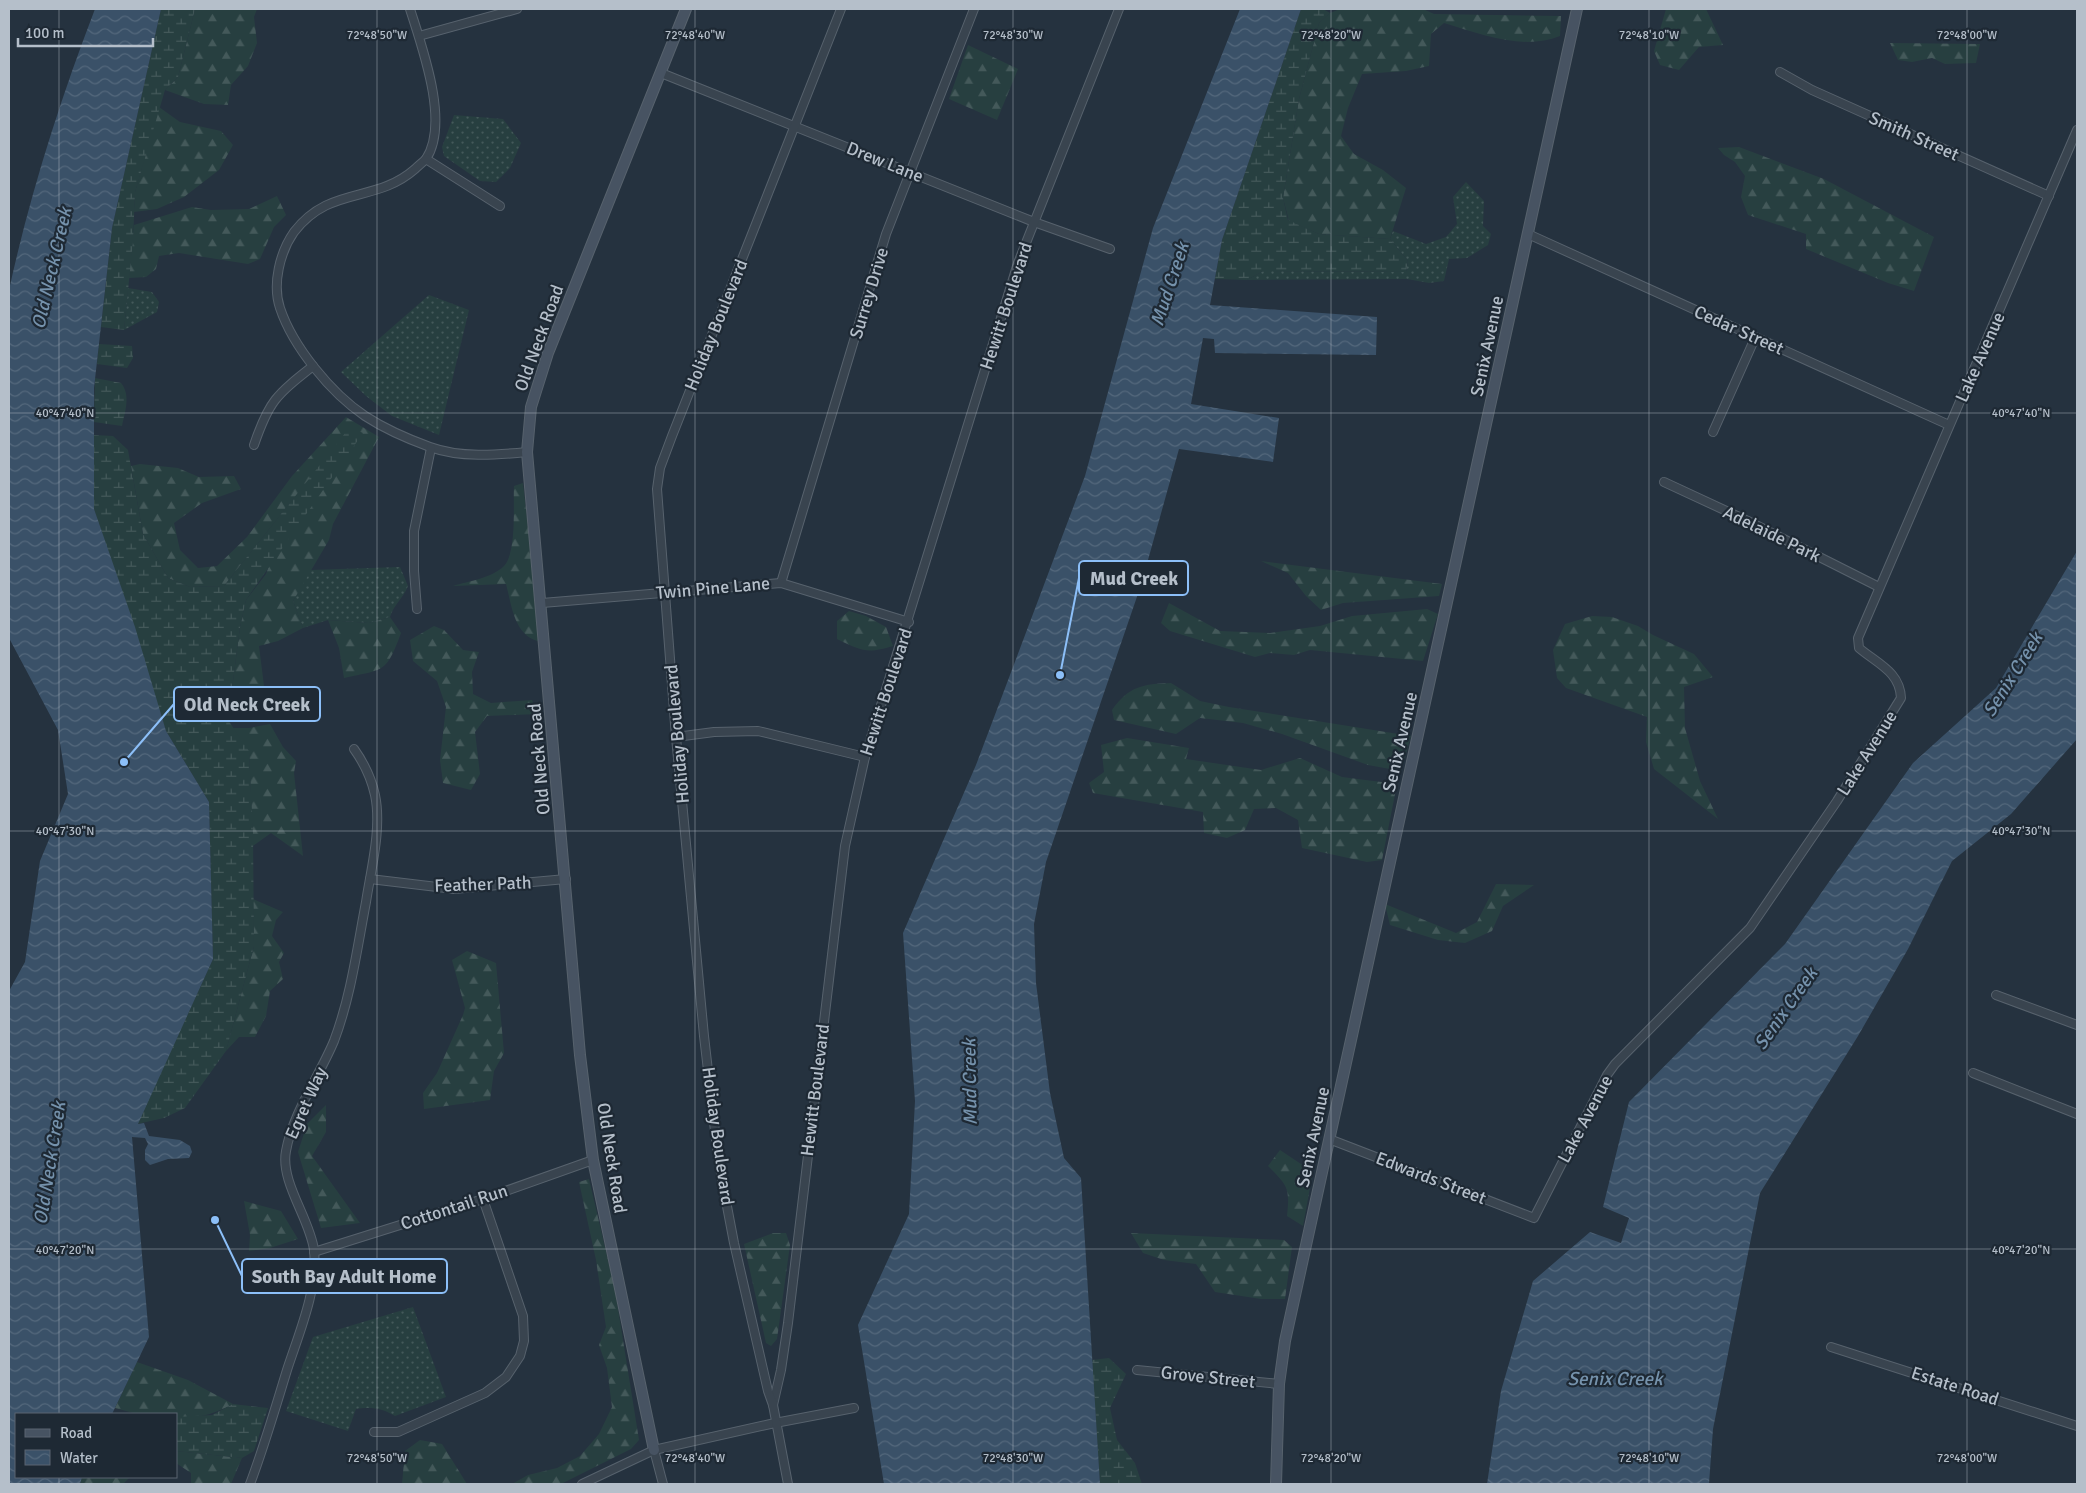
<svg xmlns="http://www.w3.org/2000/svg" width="2086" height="1493" viewBox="0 0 2086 1493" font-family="Signika,sans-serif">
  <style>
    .grass { fill: url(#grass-dots) }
    .forest { fill: url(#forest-firs) }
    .wetland { fill: url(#wetland-marsh) }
    .water { fill: url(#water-waves) }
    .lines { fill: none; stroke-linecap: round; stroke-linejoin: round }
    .street-casing { stroke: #57626d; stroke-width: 10 }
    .secondary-casing { stroke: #57626d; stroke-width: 12 }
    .street { stroke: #39444f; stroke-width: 8 }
    .secondary { stroke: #475362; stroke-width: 10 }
    .ticks { fill: none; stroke: #b5bfca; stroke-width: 1; stroke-opacity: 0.45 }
    .labels { text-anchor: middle; stroke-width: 4.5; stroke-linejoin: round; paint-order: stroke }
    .street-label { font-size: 18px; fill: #b5bfca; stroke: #1e2934 }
    .water-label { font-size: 19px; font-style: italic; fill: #7592ac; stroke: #1e2934 }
    .ticks-label { font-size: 12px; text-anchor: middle; fill: #b5bfca; stroke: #1e2934; stroke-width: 4.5; stroke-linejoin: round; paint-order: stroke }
    .leader { fill: none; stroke: #8cbff8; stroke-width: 2 }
    .callout-dot { fill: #8cbff8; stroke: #1e2934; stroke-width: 2 }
    .callout { fill: #1e2934; stroke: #8cbff8; stroke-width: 2 }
    .callout-label { font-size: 19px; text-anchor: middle; font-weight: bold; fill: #b5bfca }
  </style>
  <defs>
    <pattern id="grass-dots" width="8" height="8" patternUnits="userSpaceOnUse" patternTransform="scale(1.25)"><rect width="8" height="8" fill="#273f40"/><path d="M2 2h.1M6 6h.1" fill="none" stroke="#44595a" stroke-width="1.8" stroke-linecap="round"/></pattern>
    <pattern id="forest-firs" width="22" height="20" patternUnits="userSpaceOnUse" patternTransform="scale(1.25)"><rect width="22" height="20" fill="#273f40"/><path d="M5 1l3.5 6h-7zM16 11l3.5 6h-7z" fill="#44595a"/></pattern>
    <pattern id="wetland-marsh" width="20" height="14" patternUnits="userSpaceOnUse" patternTransform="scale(1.25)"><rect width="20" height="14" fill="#273f40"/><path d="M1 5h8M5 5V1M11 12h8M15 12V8" fill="none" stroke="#44595a"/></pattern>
    <pattern id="water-waves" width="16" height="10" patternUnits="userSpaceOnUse" patternTransform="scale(1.25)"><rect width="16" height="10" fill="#3a5168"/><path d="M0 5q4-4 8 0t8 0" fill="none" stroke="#54687c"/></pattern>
  </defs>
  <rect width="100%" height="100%" fill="#25323f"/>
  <!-- grass -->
  <g class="grass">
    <path d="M454,115L503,119L521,143L510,168L496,182L480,181L444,156L442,147Z"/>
    <path d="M1466,182L1484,201L1483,226L1491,234L1488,245L1467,258L1449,259L1444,281L1429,283L1407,279L1247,280L1263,271L1406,272L1408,261L1390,239L1393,231L1426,244L1446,237L1457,224L1453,197Z"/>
    <path d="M128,288L152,292L159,302L157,312L124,330Z"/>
    <path d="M429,295L469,310L439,435L392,416L366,396L341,372Z"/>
    <path d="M400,567L408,586C403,599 394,604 390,617L369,623L328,620L303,628L293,601L310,570Z"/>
    <path d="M413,1307L446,1397L395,1416C381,1408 372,1407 356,1409L348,1431L286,1411L313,1337Z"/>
  </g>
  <!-- forest -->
  <g class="forest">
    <path d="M195,9H257L254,17L257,43L248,66L231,85L228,105L204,104L165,90L178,77Z"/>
    <path d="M1340,9H1423L1434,14L1561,16L1560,36C1523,51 1481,34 1444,23L1431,34L1429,66L1406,71L1362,74L1348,108L1341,136L1354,154L1383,170L1406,188L1390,239L1319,234L1289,221L1283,198L1299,99L1319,23L1330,13Z"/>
    <path d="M1666,9H1706L1723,45L1699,47L1679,70L1660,65L1654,51Z"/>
    <path d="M1890,43L1980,44L1976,63L1945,64L1932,58L1912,62L1898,60Z"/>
    <path d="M968,45L1018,69L997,120L949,99Z"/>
    <path d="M159,107L180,122L221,131L233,145L219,170L184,197L157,209L134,212L135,192Z"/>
    <path d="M1739,147L1824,179L1934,237L1914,291L1888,283L1806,249V234L1748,215L1741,197L1745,176L1735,162L1724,155L1718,148Z"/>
    <path d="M277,196L286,215L274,227L260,259L248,264L179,253L159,256L156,269L146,277L129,278L134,225L192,207L211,210L249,209Z"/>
    <path d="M346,417L379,437L333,524L329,540L293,601L303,628L278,641L259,646L267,710L228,720L240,627L246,600L266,574L294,498L224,586L190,587L168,578L143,534L131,466L140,464L178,468L199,477L234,476L241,489L202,503L174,523L180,550L198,568L217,566L247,537L292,476Z"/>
    <path d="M523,483L541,642C514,637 512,606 506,584L453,586C469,581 492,578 504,566C517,552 513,505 514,486Z"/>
    <path d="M1261,561L1442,584L1439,596L1343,603L1321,610L1306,596L1288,573Z"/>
    <path d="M1169,603L1220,631L1270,633L1320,626L1352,616L1427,609L1438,614L1423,661L1310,650L1294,655L1270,653L1255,657L1170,631L1161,623Z"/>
    <path d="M849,611L866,616L886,627L893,646C867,654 862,651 837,639V621Z"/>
    <path d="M1592,616L1612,617L1638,626L1653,635L1694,654L1713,677L1684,687L1685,728L1700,781L1718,819L1654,769L1646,742L1647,717L1566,688L1557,678L1553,650L1565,624Z"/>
    <path d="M390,617L401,633C386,674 384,669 344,678L339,648L328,620L369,623Z"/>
    <path d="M434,626L444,630L463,650L479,652L472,672L473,694L491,703L532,700L538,714L487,716L475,732L480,774L471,790L443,783L440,760L446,707L437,681L413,661L410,640Z"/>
    <path d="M1171,683L1200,701L1229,707L1411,736L1401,771L1368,765L1282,734L1243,723L1200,718L1176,734L1114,720L1112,710C1129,686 1143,684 1171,683Z"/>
    <path d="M270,724L283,747L296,761L294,773L303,856L271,833L253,846L249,752L233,728H249Z"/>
    <path d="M1127,738L1189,748L1186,759L1261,770L1300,758L1342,777L1397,784L1382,860L1367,862L1302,848L1298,820L1276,808L1254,809L1245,830L1227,838L1204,833L1203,812L1093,793L1089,783L1104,772L1101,745Z"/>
    <path d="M1496,884L1534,885L1503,906L1492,931L1465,943L1438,940L1390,925L1385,904L1456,933L1477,922Z"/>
    <path d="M253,899L283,912L276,920L272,936L284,953L279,962L283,979L270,991L266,1016L255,1037H239L226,1051L254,946Z"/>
    <path d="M467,951L496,963L504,1053L494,1071L490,1100L424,1109L423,1093L437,1073L463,1015L465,1008L452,960Z"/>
    <path d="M326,1105V1132L312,1156L360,1223L321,1228L298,1152L307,1124Z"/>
    <path d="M1280,1150L1301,1164L1314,1166L1303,1226L1287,1216C1290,1188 1288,1186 1268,1166Z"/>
    <path d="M589,1179L615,1290L639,1440L631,1449L561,1484H512L528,1475L557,1468L580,1456L599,1434L612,1407L607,1368L599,1345L606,1327L596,1260L579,1182Z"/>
    <path d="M244,1201L281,1211L298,1239L270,1248L249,1251L250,1235Z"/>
    <path d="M773,1233H786L790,1245L777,1339L771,1346L766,1343L744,1244Z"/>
    <path d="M1131,1233L1284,1240L1292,1247L1285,1299H1261L1215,1292L1196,1264L1164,1260L1143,1253Z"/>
    <path d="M137,1362L188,1380L233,1404C214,1414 198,1419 176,1417V1414H137L115,1408Z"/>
    <path d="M420,1440L442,1444L467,1484H402L405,1451Z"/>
    <path d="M176,1451L242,1458L231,1484H191V1473L176,1463Z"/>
    <path d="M82,1477H130L123,1484H80Z"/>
  </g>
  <!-- wetland -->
  <g class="wetland">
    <path d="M161,9H195L178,77L165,90L135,192L133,241L124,330L101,327L112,228Z"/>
    <path d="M1301,9H1323L1330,13L1319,23L1299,99L1283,198L1288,220L1319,234L1390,239L1408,261L1406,272L1263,271L1247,280L1215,279L1222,240Z"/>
    <path d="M99,344L132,346L133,358L127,368L97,364Z"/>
    <path d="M95,378L121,383C131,395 125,412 122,426L94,422Z"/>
    <path d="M350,427L363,433L246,600L240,627L228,720L249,751L253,836L254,946L226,1051L185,1108L164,1118L137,1124L213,959L209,802L166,731L94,509V435L113,436L128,450L143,534L168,578L190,587L224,586Z"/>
    <path d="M1109,1358L1126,1374L1110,1408L1117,1440L1135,1463L1142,1484H1100L1092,1360Z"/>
    <path d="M233,1404L268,1408L254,1451L242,1458L176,1451V1417L212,1415Z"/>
  </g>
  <!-- water -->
  <g class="water">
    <path d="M95,9H161L112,228L94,388V509L135,627L166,731L209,802L213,959L138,1124L144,1123L149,1136L180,1140L190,1146L192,1152L189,1158L168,1159L150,1165L145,1160V1150L148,1144L145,1138L132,1137L149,1337L112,1414H16V1477H82L80,1484H9V991L25,962L40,861L68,794L58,730L9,638V290C30,194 60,100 95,9Z"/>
    <path d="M1240,9H1301L1222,240L1210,305L1377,317L1376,355L1215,353L1214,339L1203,338L1191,404L1279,418L1273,462L1179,449L1141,585L1046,862L1034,924L1036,983L1050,1093L1064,1158L1081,1178L1100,1484H884L858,1325L909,1214L915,1101L903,933L976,765L1085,476L1153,228Z"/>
    <path d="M2077,551V739L2011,814L1952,861L1908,949L1858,1036L1760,1193L1713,1429L1709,1484H1487L1501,1391L1533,1281L1590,1232L1621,1243L1629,1218L1603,1207L1629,1102L1785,944L1913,763L1996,688Z"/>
  </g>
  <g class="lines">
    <!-- street casing -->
    <g class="street-casing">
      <g id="street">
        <path d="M410,9C422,47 450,123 426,159C423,162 418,166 415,169C375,204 330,185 294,232C280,252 272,284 280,308C293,347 331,393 365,416C385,429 408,439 430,447C460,458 496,455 527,452"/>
        <path d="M419,36L517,9"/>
        <path d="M1780,72L1812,90L2049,196"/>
        <path d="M661,73L1034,222L1110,249"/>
        <path d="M426,159L500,206"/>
        <path d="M1528,234L1949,425"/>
        <path d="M1713,432L1755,338"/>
        <path d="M254,445C269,401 276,395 313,366"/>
        <path d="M1664,482L1748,521L1879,587"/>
        <path d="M781,583L886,234L974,9"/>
        <path d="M542,603L781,583L909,622"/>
        <path d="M417,609L414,571V531L431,448"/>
        <path d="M676,737L714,732L758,731L865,757"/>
        <path d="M370,879L454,889L566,879"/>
        <path d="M1996,995L2077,1025"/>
        <path d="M1973,1073L2077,1114"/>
        <path d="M1329,1139L1534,1218L1607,1075L1615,1064L1750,928L1837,801L1901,698C1900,672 1878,664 1859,648L1858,638L2077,130"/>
        <path d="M314,1252L483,1199L593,1160"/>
        <path d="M1831,1347L2077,1426"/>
        <path d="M1137,1370L1279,1384"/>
        <path d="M773,1405L781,1370L788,1323L845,846L865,757L1018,263L1119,9"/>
        <path d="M374,1432H398L485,1393L506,1377L520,1356L524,1341L523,1316L483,1199"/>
        <path d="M654,1450L663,1484"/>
        <path d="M250,1484C264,1447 275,1409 287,1370C299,1333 318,1290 314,1250C310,1219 280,1182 286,1151C293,1112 319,1077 334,1041C351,996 357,949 366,902C371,869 382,828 375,795C371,777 364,763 354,749"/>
        <path d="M582,1484L654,1450L775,1423L854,1408"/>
        <path d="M788,1484L773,1405L768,1391L734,1243L722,1180L716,1140L704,1036L676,737L657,489L660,468L672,436L841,9"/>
      </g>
    </g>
    <!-- secondary casing -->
    <g class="secondary-casing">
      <g id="secondary">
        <path d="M654,1450L593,1160L580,1055L527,452L531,407L548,353L686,9"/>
        <path d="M1276,1484L1279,1384L1285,1341L1577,9"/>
      </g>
    </g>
    <!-- street -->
    <use href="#street" class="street"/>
    <!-- secondary -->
    <use href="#secondary" class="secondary"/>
  </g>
  <!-- ticks -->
  <path class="ticks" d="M59,9V1414M377,9V1484M695,9V1484M1013,9V1484M1331,9V1484M1649,9V1484M1967,9V1484M9,413H2077M9,831H2077M9,1249H2077M59,1477V1484"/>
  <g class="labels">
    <!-- street labels -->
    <g class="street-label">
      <text transform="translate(1914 136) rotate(24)" y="6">Smith Street</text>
      <text transform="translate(885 162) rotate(22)" y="6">Drew Lane</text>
      <text transform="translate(869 293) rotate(-73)" y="6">Surrey Drive</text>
      <text transform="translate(1006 306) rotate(-72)" y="6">Hewitt Boulevard</text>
      <text transform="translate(716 325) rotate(-68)" y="6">Holiday Boulevard</text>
      <text transform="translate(1739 330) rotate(24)" y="6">Cedar Street</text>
      <text transform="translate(539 338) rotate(-70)" y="6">Old Neck Road</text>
      <text transform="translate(1487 346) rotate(-78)" y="6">Senix Avenue</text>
      <text transform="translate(1980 357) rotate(-66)" y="6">Lake Avenue</text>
      <text transform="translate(1772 534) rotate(26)" y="6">Adelaide Park</text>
      <text transform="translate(713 588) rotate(-5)" y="6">Twin Pine Lane</text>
      <text transform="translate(886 692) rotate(-72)" y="6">Hewitt Boulevard</text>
      <text transform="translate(677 734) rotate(-95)" y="6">Holiday Boulevard</text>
      <text transform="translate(1400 742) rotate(-77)" y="6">Senix Avenue</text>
      <text transform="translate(1867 753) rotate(-58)" y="6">Lake Avenue</text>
      <text transform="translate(539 759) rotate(-95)" y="6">Old Neck Road</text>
      <text transform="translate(483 884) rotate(-2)" y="6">Feather Path</text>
      <text transform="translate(815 1090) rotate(-83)" y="6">Hewitt Boulevard</text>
      <text transform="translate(306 1103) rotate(-66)" y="6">Egret Way</text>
      <text transform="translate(1585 1119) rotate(-62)" y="6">Lake Avenue</text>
      <text transform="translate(718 1136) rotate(82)" y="6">Holiday Boulevard</text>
      <text transform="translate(1313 1137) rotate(-78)" y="6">Senix Avenue</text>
      <text transform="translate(612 1158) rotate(81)" y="6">Old Neck Road</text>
      <text transform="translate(1431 1178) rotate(21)" y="6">Edwards Street</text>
      <text transform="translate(454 1207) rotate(-18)" y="6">Cottontail Run</text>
      <text transform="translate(1208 1377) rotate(6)" y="6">Grove Street</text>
      <text transform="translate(1955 1386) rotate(18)" y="6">Estate Road</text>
    </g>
    <!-- water labels -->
    <g class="water-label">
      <text transform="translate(51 268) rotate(-77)" y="7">Old Neck Creek</text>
      <text transform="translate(1169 284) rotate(-72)" y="7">Mud Creek</text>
      <text transform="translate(2012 674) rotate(-58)" y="7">Senix Creek</text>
      <text transform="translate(1785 1008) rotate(-55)" y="7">Senix Creek</text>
      <text transform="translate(969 1082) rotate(-91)" y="7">Mud Creek</text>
      <text transform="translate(49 1163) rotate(-81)" y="7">Old Neck Creek</text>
      <text x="1615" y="1385">Senix Creek</text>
    </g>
  </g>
  <g class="ticks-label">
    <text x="377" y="39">72°48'50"W</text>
    <text x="695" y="39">72°48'40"W</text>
    <text x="1013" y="39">72°48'30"W</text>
    <text x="1331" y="39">72°48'20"W</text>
    <text x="1649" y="39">72°48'10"W</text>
    <text x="1967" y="39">72°48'00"W</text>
    <text x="65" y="417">40°47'40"N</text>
    <text x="2021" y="417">40°47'40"N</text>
    <text x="65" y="835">40°47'30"N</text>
    <text x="2021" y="835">40°47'30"N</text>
    <text x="65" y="1254">40°47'20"N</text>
    <text x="2021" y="1254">40°47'20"N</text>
    <text x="377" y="1462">72°48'50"W</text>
    <text x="695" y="1462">72°48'40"W</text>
    <text x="1013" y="1462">72°48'30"W</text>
    <text x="1331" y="1462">72°48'20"W</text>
    <text x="1649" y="1462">72°48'10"W</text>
    <text x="1967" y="1462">72°48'00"W</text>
  </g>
  <!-- callouts -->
  <path class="leader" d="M1060 675L1079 578M124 762L174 704M215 1220L242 1276"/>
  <g class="callout-dot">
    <circle cx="1060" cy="675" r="5"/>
    <circle cx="124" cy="762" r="5"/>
    <circle cx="215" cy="1220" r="5"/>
  </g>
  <g class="callout">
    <rect x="1079" y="561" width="109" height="34" rx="5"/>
    <rect x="174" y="687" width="146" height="34" rx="5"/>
    <rect x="242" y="1259" width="205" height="34" rx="5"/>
  </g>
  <g class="callout-label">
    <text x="1134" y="585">Mud Creek</text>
    <text x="247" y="711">Old Neck Creek</text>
    <text x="344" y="1283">South Bay Adult Home</text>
  </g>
  <!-- border -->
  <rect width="2086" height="1493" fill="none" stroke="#b5bfca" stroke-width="20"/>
  <!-- legend -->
  <rect x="15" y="1413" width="162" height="65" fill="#1e2934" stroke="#5a6570"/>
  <rect x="25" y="1429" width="25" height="8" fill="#475362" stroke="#5a6570"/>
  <text x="60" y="1438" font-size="15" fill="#b5bfca">Road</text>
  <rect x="25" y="1450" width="25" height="15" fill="url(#water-waves)" stroke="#5a6570"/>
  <text x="60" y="1463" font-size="15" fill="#b5bfca">Water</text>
  <!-- scale -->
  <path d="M18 38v8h135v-8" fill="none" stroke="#b5bfca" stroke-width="2.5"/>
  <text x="25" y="38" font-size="15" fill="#b5bfca" stroke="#1e2934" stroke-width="4" paint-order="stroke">100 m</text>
</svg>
